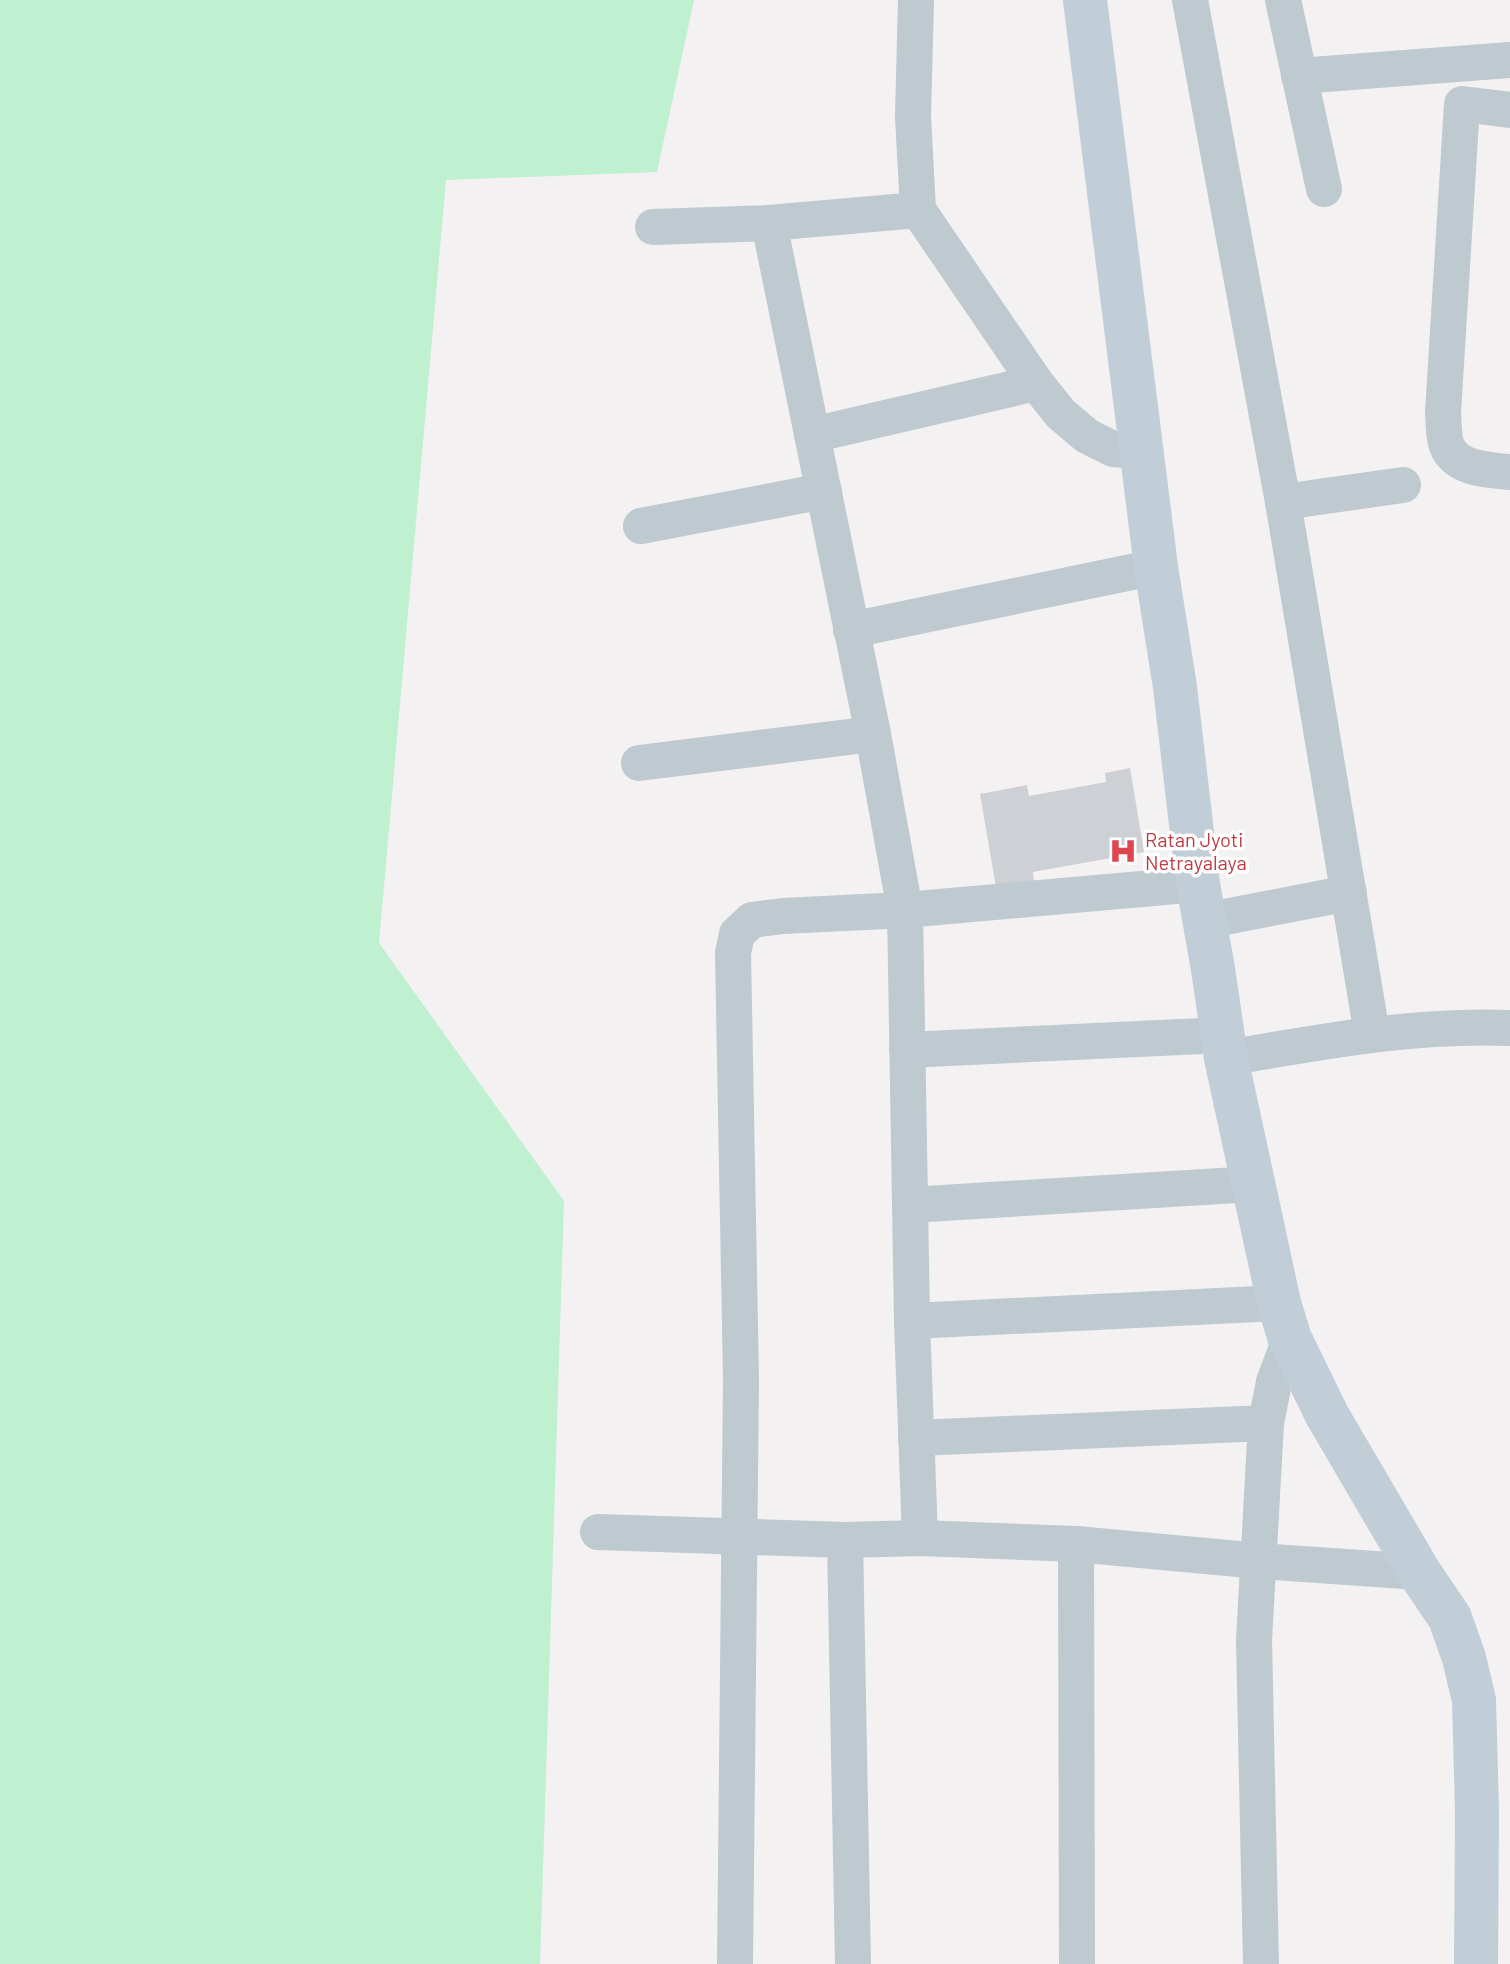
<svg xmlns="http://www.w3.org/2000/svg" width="1510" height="1964" viewBox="0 0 1510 1964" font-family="Barlow,sans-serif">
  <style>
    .green { fill: #bff0cf }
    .building { fill: #cdd0d5 }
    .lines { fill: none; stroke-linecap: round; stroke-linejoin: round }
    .minor { stroke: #bec9d0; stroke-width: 36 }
    .secondary { stroke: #c1cdd7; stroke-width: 44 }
    .labels { text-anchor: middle; stroke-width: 7; stroke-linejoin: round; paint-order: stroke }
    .health-label { font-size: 20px; fill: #be3a42; stroke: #fff; text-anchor: start }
  </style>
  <rect width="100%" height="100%" fill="#f3f1f1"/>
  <!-- green -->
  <path class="green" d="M0,0H694L657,172L446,180L379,943L564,1201L540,1964H0Z"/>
  <!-- building -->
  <path class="building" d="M1130,768L1144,852L1033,872L1034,881L996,887L980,794L1027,785L1029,796L1106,782L1105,773Z"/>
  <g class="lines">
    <!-- minor -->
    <g class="minor">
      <path d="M1190,0L1283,502L1372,1034"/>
      <path d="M1283,0L1324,189"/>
      <path d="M1299,76L1510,60"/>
      <path d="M1510,110L1462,104L1443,413C1444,423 1443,437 1447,446C1456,469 1488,470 1510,472"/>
      <path d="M918,210L1036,383L1061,414L1087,436L1113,449L1141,451"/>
      <path d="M769,223L873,734L905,910L912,1321L920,1538"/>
      <path d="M653,227L769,223L918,210L913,116L916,0"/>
      <path d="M812,435L1036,383"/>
      <path d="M1283,502L1403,485"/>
      <path d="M641,526L824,491"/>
      <path d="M851,630L1156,567"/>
      <path d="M639,763L873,734"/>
      <path d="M1204,921L1349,893"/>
      <path d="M907,1050L1223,1035"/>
      <path d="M1226,1058C1321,1042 1414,1024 1510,1028"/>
      <path d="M910,1205L1253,1184"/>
      <path d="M912,1321L1279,1303"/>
      <path d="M916,1438L1266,1423"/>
      <path d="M598,1532L845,1540L920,1538L1076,1544L1260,1561L1419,1572"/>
      <path d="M845,1540L853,1964"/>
      <path d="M1076,1544L1077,1964"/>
      <path d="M735,1964L741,1379L733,953L737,934L752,920L783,916L905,910L1198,884"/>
      <path d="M1261,1964L1254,1640L1266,1423L1274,1382L1290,1339"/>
    </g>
    <!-- secondary -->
    <path class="secondary" d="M1085,0L1156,567L1175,687L1198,884L1213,969L1226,1058L1279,1303L1290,1339L1327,1415L1419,1572L1450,1618L1464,1658L1474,1700L1477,1812L1476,1964"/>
  </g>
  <!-- icons -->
  <defs>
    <g id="hospital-bare" transform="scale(2.16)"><path d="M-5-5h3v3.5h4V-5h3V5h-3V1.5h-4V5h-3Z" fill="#e0444e" stroke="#fff" stroke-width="2.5" paint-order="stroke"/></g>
  </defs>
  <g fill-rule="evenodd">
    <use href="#hospital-bare" x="1123" y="851"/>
  </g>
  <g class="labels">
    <!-- health labels -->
    <g class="health-label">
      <text x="1145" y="847">Ratan Jyoti<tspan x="1145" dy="23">Netrayalaya</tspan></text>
    </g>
  </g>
</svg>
